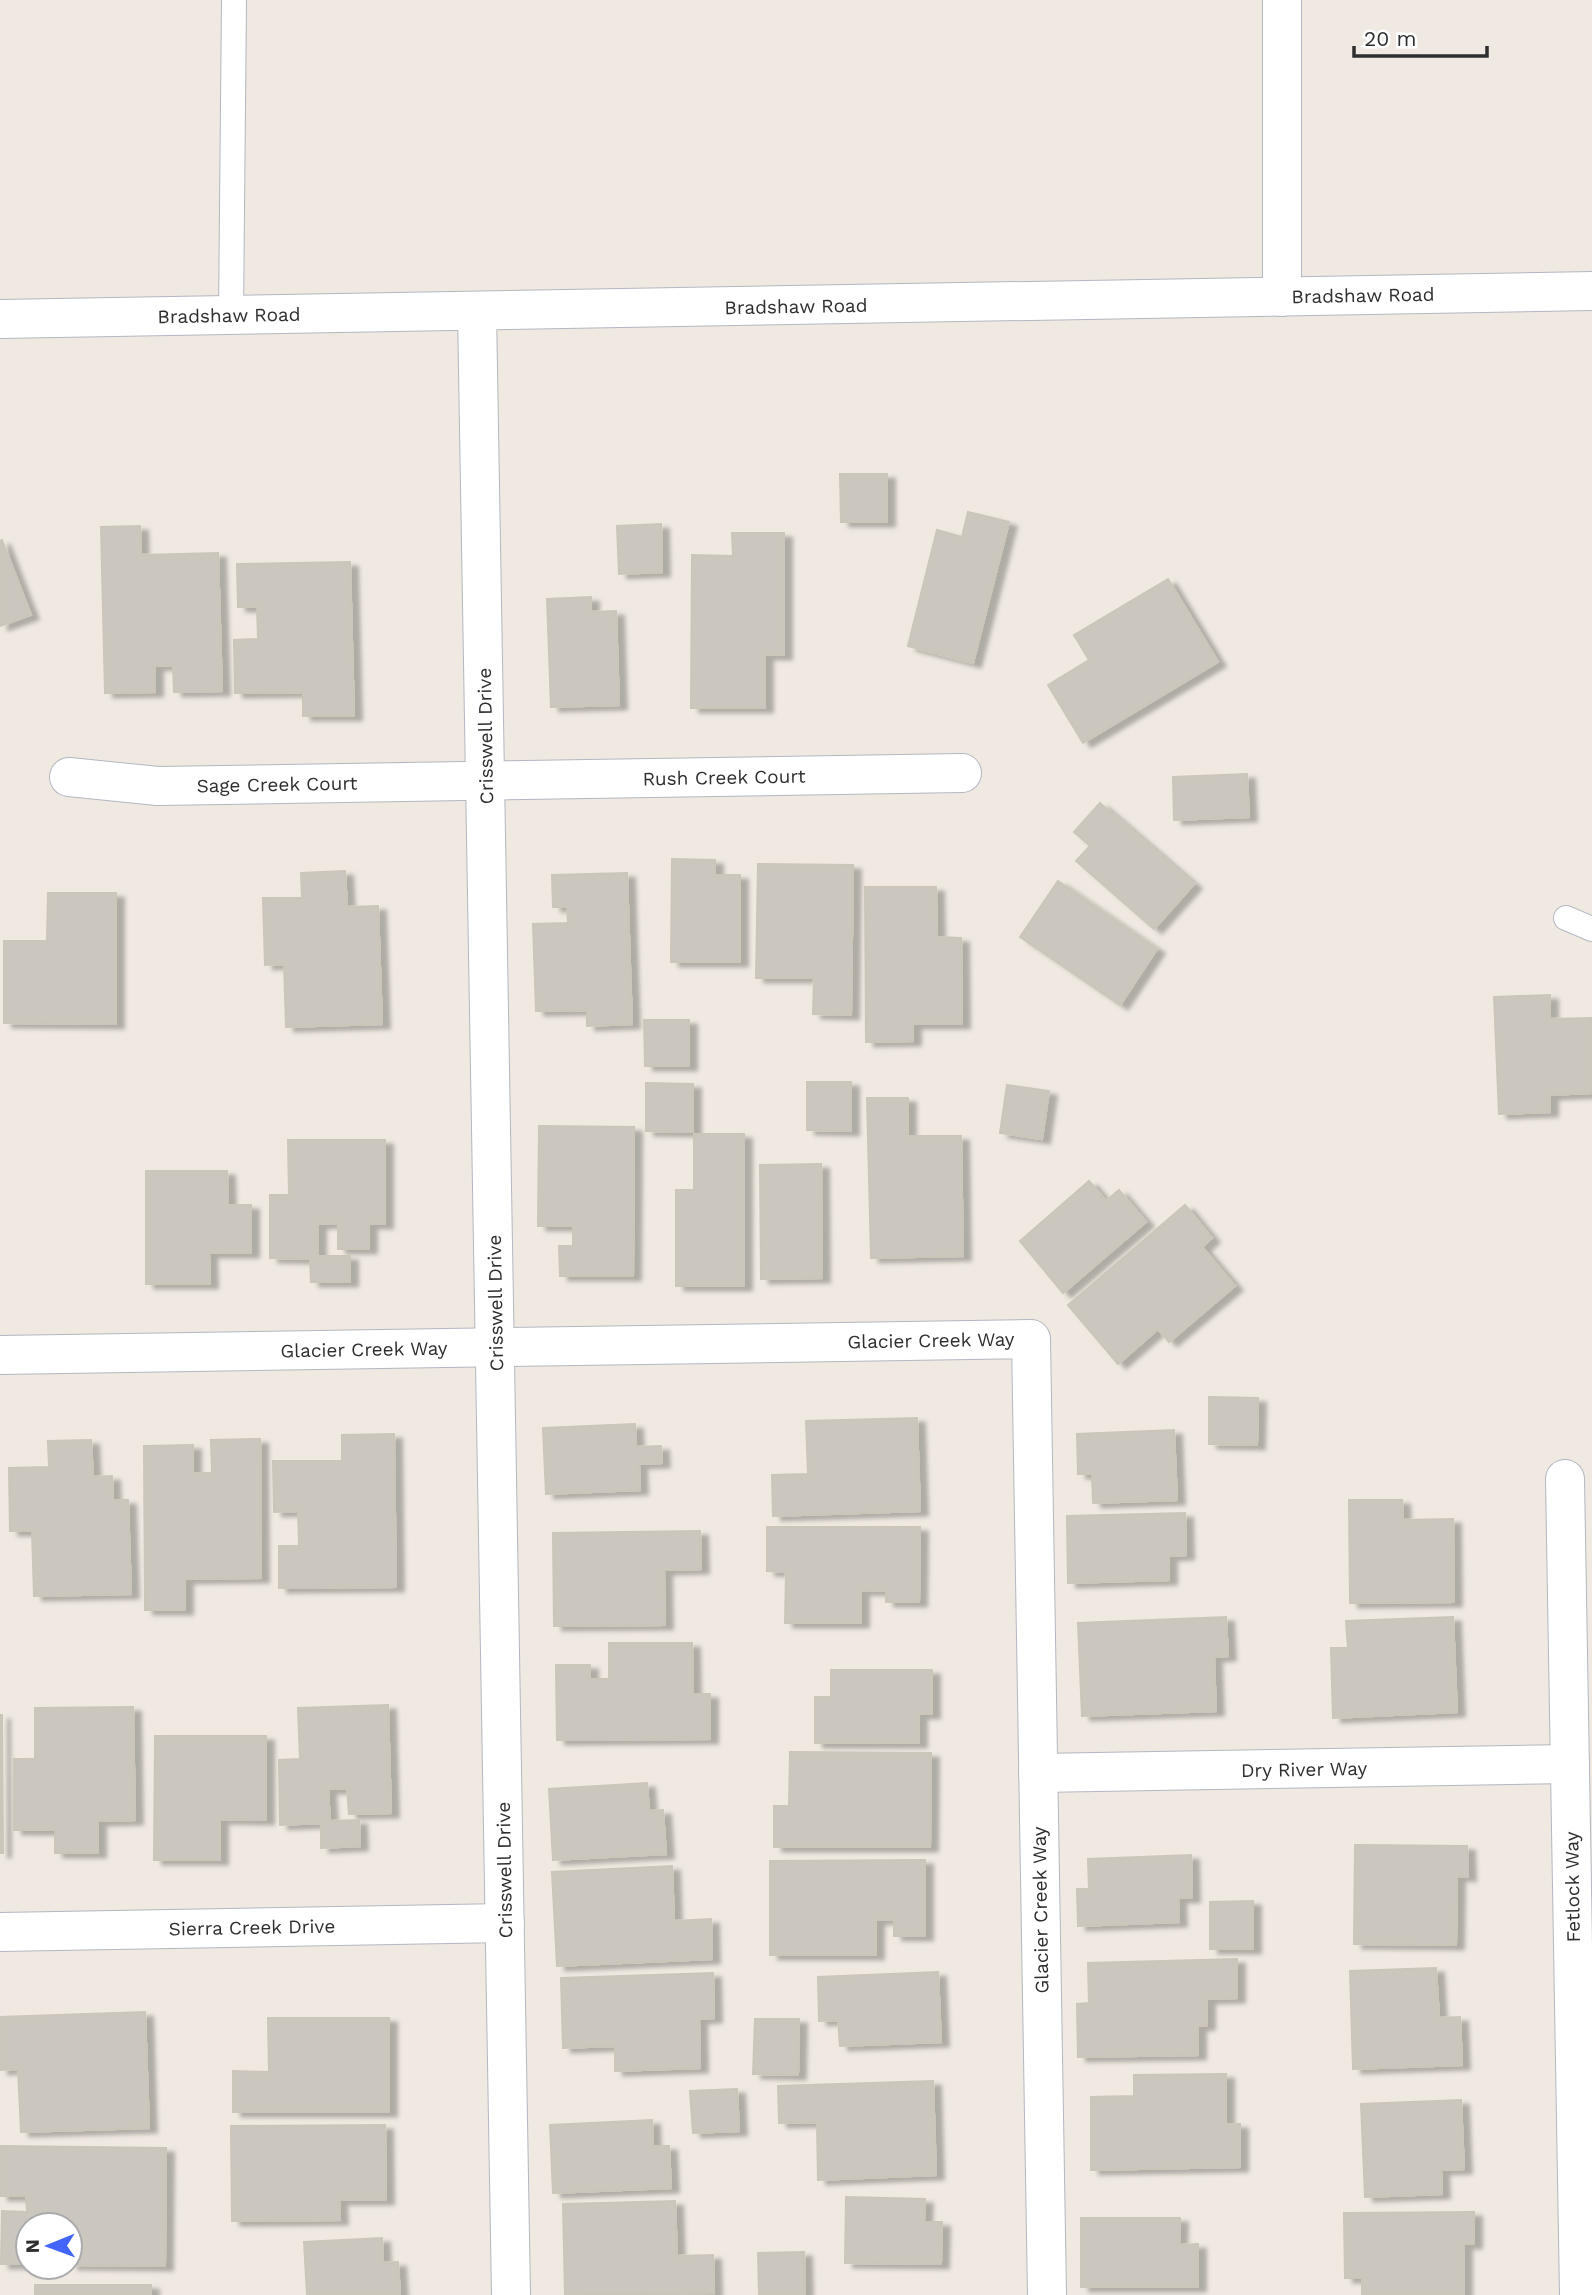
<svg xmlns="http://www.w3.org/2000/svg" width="1592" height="2295" viewBox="0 0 1592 2295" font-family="'Work Sans',sans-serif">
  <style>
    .building { fill: #cbc7bf; stroke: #cbc5ba; stroke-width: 2; filter: url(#shadow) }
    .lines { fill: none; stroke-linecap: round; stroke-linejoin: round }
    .service-casing { stroke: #b4b7c1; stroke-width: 26 }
    .minor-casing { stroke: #b4b7c1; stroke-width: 40 }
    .secondary-casing { stroke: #b4b7c1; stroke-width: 40 }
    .service { stroke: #fff; stroke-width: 24 }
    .minor { stroke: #fff; stroke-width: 38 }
    .secondary { stroke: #fff; stroke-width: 38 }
    .labels { text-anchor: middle; stroke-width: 5; stroke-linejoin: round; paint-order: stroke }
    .street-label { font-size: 19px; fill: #2e2e2e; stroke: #fff }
  </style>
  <defs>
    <filter id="shadow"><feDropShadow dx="8" dy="4.5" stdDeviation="2" flood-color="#0004"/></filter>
  </defs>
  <rect width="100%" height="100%" fill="#efe9e1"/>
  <!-- building -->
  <g class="building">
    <path d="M840,474H887V522H841Z"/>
    <path d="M968,512L1009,522L973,663L908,646L937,530L962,537Z"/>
    <path d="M661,524L662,572L619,574L617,526Z"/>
    <path d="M140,526L141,555L218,553L222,691L174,692L173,665L155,666V692L105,693L101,527Z"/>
    <path d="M732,533H784V655H765V708H691L692,555L733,556Z"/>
    <path d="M2,540L31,615L0,626V541Z"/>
    <path d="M350,562L354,716H303V692L235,693L234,640L258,639L257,607H238L237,564Z"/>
    <path d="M1168,579L1218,662L1083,743L1048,685L1089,660L1074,635Z"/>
    <path d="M591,597V612L616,611L619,705L551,707L547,599Z"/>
    <path d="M1247,774L1249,817L1174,820L1173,777Z"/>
    <path d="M1100,803L1194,884L1154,929L1076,861L1090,846L1074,832Z"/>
    <path d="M672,859L715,860V875H740V962H671Z"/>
    <path d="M758,864L853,865L851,1015L813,1014L814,978H756Z"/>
    <path d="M345,871L347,907L378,906L382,1024L286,1027L284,964L265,965L263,898H302L301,873Z"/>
    <path d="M627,873L632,1024L587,1026V1010L536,1011L533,924L568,923L567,907H553L552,875Z"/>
    <path d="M1058,881L1157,949L1120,1005L1020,937Z"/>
    <path d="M865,887H936L937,937L961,938L962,1024H913V1041L866,1042Z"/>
    <path d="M48,893H116V1024L4,1023V941H47Z"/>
    <path d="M1550,995V1019L1592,1018V1093L1550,1095V1112L1499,1114L1494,997Z"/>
    <path d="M644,1020H689V1066H645Z"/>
    <path d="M807,1082H851V1131L807,1130Z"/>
    <path d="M646,1083L693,1084V1132L646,1131Z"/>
    <path d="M1007,1085L1049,1091L1042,1139L1000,1133Z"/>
    <path d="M867,1098H908V1136H961L963,1256L871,1258Z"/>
    <path d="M539,1126L634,1127L633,1276H560L559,1246H573V1226H538Z"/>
    <path d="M694,1134H744V1286H676V1190H694Z"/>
    <path d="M288,1140H385V1224H369V1249H338V1223L318,1224V1256H350V1282H311L310,1259L270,1258V1195H289Z"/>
    <path d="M821,1164L822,1278L761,1279L760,1165Z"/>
    <path d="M146,1171H227L228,1205H251V1253H209L210,1284H146Z"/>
    <path d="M1089,1181L1106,1201L1119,1190L1146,1222L1063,1293L1020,1241Z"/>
    <path d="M1185,1205L1212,1238L1202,1247L1235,1286L1169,1342L1158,1329L1118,1364L1068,1305Z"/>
    <path d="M1209,1397L1258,1398L1257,1445L1209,1444Z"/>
    <path d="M917,1418L920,1511L773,1516L772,1475L808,1474L806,1421Z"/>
    <path d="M635,1424L636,1447L661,1446L662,1463L639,1464L640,1490L546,1494L543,1428Z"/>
    <path d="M1174,1430L1177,1500L1093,1503L1092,1474H1078L1077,1434Z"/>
    <path d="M394,1434L396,1587L279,1588V1546H299L298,1511L274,1512L273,1461H342V1435Z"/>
    <path d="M260,1439L261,1578L185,1579V1610H145L144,1446L193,1445V1473H212L211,1440Z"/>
    <path d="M91,1440L93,1477L112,1476L113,1500H128L131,1594L34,1596L32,1531H10L9,1468L49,1467L48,1441Z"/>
    <path d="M1349,1500H1402L1403,1520L1453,1519L1454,1602L1350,1603Z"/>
    <path d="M1185,1513L1186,1555L1169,1556V1580L1068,1583L1067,1516Z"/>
    <path d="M767,1527H920L919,1602H886V1591L861,1590V1623H785L786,1572L767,1571Z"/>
    <path d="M700,1531L701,1569L664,1570L665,1625L554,1626L553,1533Z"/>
    <path d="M1226,1617L1228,1656L1214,1657L1216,1711L1082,1716L1078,1623Z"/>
    <path d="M1453,1617L1457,1712L1333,1718L1331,1648H1348L1346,1621Z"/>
    <path d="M609,1643H692L693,1694H710V1739L557,1740L556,1665H590V1679H609Z"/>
    <path d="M831,1670H932V1714H919V1743H815V1697H831Z"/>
    <path d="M388,1705L391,1813L349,1814L347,1789H328L330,1821L359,1820L360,1846L321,1848V1823L280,1825L279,1760L300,1759L298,1708Z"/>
    <path d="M133,1707L135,1820L98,1821V1853H55V1830H14V1759H35V1708Z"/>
    <path d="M0,1715H2L3,1853H0Z"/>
    <path d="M155,1736H266V1820L220,1819V1860H154Z"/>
    <path d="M790,1752L931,1753L930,1847H774V1806H789Z"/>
    <path d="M647,1783L649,1811L663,1810L666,1854L553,1860L549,1789Z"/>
    <path d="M1355,1845L1467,1846L1468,1877L1457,1876L1456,1945L1354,1944Z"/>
    <path d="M1191,1855L1192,1898H1178L1179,1922L1078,1926L1077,1889H1089L1088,1859Z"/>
    <path d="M925,1860V1936H894V1919L876,1920V1955H770V1861Z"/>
    <path d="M672,1866L674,1921L711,1919L712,1959L557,1966L552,1872Z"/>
    <path d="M1253,1901V1949H1210V1902Z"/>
    <path d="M1237,1959V1998L1207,1999V2025L1198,2026V2055L1078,2057L1077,2004L1089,2003L1088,1963Z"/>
    <path d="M1436,1968L1439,2018L1460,2017L1462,2065L1353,2069L1350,1971Z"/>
    <path d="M938,1972L941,2042L840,2046L838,2020L819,2021L818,1977Z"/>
    <path d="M713,1973L714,2018L699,2019L700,2068L615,2071V2046L563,2048L561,1978Z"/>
    <path d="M145,2012L149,2128L21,2132L18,2069L0,2070V2017Z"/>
    <path d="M268,2018H389V2112H233V2071L269,2072Z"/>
    <path d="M755,2019H799L798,2075L753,2074Z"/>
    <path d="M1226,2074V2124H1240V2167L1091,2170V2097L1134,2096V2075Z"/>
    <path d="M933,2081L936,2175L818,2180L817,2122L779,2123L778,2086Z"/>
    <path d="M737,2089L739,2131L693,2133L690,2091Z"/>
    <path d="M1461,2100L1464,2169L1441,2170L1442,2194L1365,2197L1361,2104Z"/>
    <path d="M652,2120L653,2146H669L671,2188L553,2193L550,2125Z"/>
    <path d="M385,2125L386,2200H339L340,2220L232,2221L231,2126Z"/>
    <path d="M0,2146L166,2148L165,2266L70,2265V2225H28V2264H1L2,2211L27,2212L26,2196H0Z"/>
    <path d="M846,2197L925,2199L924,2222H942L941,2264L845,2263Z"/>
    <path d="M675,2201L677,2256L713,2255L714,2293L565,2295L563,2204Z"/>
    <path d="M1474,2212V2244H1464V2295H1362V2278H1345L1344,2213Z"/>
    <path d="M1081,2218H1180L1179,2245L1198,2244V2287H1081Z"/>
    <path d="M382,2238L383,2263L398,2262L400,2295H307L304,2242Z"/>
    <path d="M804,2252L805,2295H759L758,2253Z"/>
    <rect x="35" y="2285" width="116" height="10"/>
  </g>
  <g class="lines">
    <!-- service casing -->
    <g class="service-casing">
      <g id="service">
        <path d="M231,315L234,0"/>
        <path d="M1566,918L1592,929"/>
      </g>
    </g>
    <!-- minor casing -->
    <g class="minor-casing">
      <g id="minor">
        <path d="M1282,297V0"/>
        <path d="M477,311L511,2295"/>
        <path d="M69,777L158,786L962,773"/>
        <path d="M0,1355L1031,1339L1047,2295"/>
        <path d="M1565,1479L1579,2295"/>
        <path d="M1038,1773L1570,1764"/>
        <path d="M0,1932L505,1923"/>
      </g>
    </g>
    <!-- secondary casing -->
    <g class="secondary-casing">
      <path id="secondary" d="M0,319L1592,291"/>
    </g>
    <!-- service -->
    <use href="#service" class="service"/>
    <!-- minor -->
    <use href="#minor" class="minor"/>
    <!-- secondary -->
    <use href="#secondary" class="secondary"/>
  </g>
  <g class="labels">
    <!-- street labels -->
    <g class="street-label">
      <text transform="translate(1363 295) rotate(-1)" y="7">Bradshaw Road</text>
      <text transform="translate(796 306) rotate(-1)" y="7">Bradshaw Road</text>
      <text transform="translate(229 315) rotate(-1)" y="7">Bradshaw Road</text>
      <text transform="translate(485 736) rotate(-91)" y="7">Crisswell Drive</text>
      <text transform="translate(724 777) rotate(-1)" y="7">Rush Creek Court</text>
      <text transform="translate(277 784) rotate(-1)" y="7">Sage Creek Court</text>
      <text transform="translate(495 1303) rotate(-91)" y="7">Crisswell Drive</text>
      <text transform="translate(931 1340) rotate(-1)" y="7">Glacier Creek Way</text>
      <text transform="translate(364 1349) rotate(-1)" y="7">Glacier Creek Way</text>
      <text transform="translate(1304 1769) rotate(-1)" y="7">Dry River Way</text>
      <text transform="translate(504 1870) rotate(-91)" y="7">Crisswell Drive</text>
      <text transform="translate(1572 1887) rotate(-91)" y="7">Fetlock Way</text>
      <text transform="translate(1040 1910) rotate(-91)" y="7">Glacier Creek Way</text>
      <text transform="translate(252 1927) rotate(-1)" y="7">Sierra Creek Drive</text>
    </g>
  </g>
  <!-- north arrow -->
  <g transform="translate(49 2246) rotate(269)"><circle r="33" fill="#ffffff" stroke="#ababab" stroke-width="2"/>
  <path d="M0-5L12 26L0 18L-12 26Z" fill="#4264fb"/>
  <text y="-10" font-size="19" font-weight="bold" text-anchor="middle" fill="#2e2e2e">N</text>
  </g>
  <!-- scale -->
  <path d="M1354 46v10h133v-10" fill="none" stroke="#2e2e2e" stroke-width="3.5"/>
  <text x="1364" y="46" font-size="21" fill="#2e2e2e" stroke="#ffffff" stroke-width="5" paint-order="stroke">20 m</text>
</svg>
